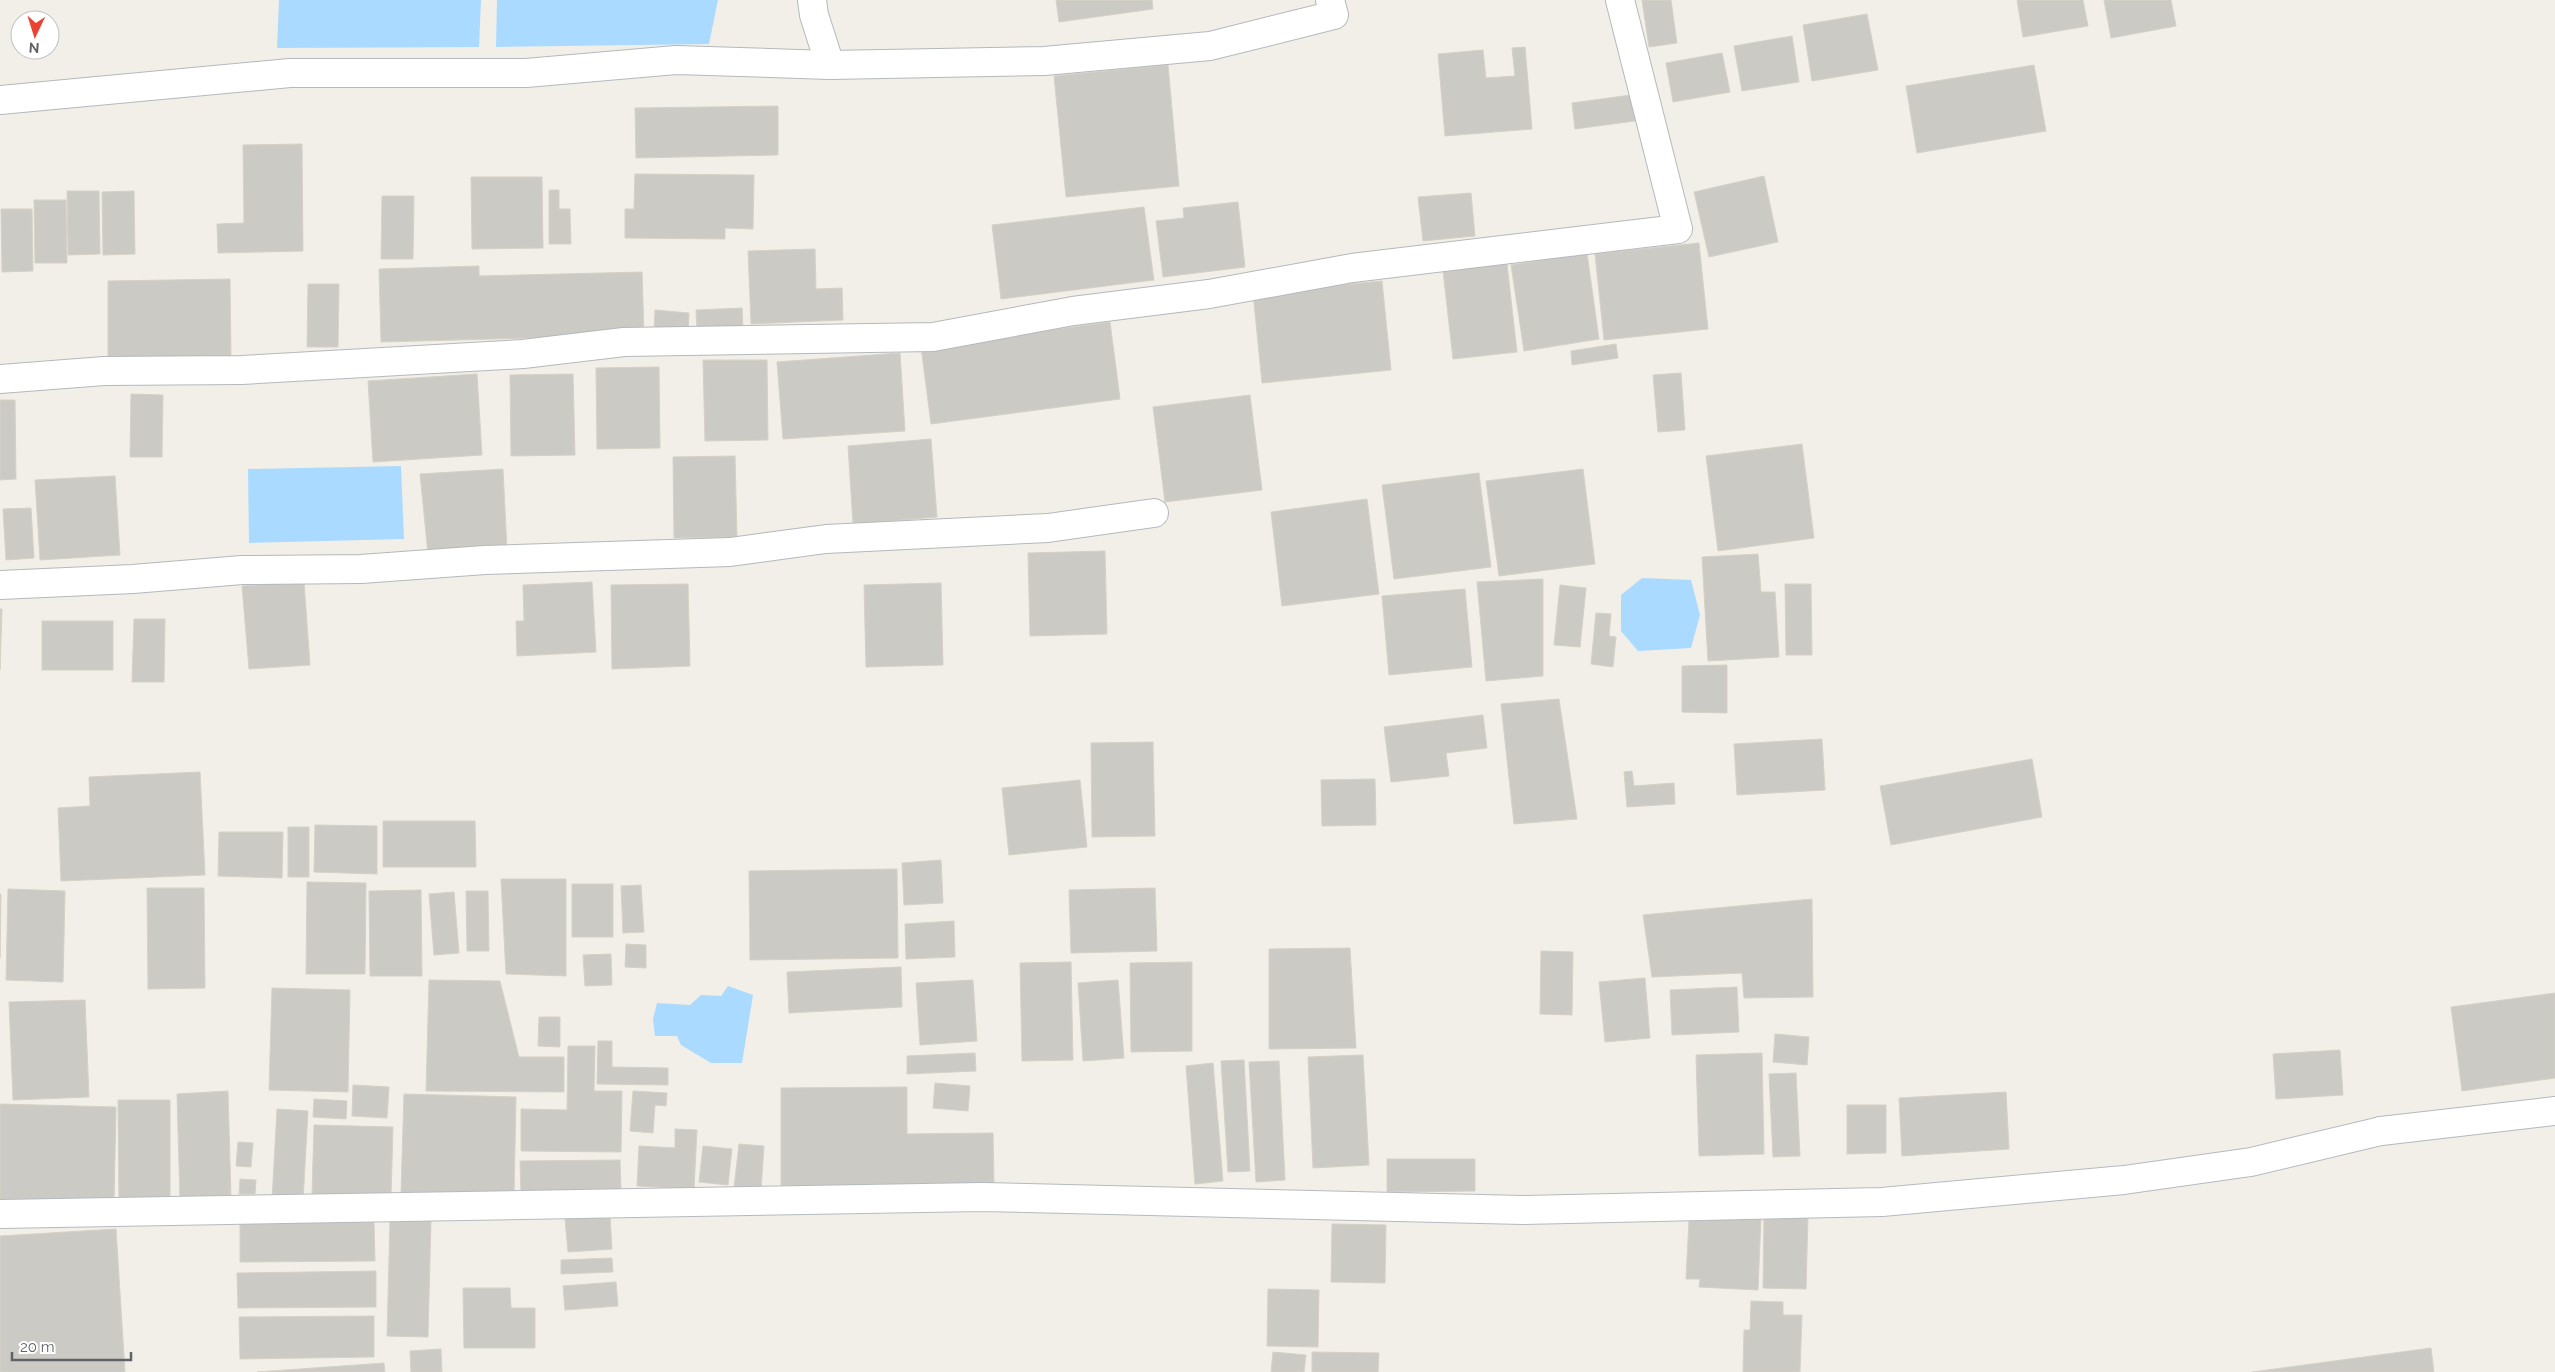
<svg xmlns="http://www.w3.org/2000/svg" width="2555" height="1372" viewBox="0 0 2555 1372" font-family="Raleway,sans-serif">
  <style>
    .water { fill: #aadaff }
    .building { fill: #cccac5; stroke: #d6d1c6 }
    .lines { fill: none; stroke-linecap: round; stroke-linejoin: round }
    .street-casing { stroke: #b5b8bc; stroke-width: 30 }
    .secondary-casing { stroke: #b6babf; stroke-width: 30 }
    .street { stroke: #fff; stroke-width: 28 }
    .secondary { stroke: #fff; stroke-width: 28 }
  </style>
  <rect width="100%" height="100%" fill="#f1efe8"/>
  <!-- water -->
  <g class="water">
    <path d="M279,0H481L479,47L277,48Z"/>
    <path d="M497,0H718L709,44L496,47Z"/>
    <path d="M401,466L404,539L249,543L248,469Z"/>
    <path d="M1642,578L1691,580L1700,615L1691,648L1638,651L1621,631V595Z"/>
    <path d="M728,986L753,995L742,1063H711L681,1045L677,1036H655L653,1019L657,1003L690,1005L701,995L721,996Z"/>
  </g>
  <!-- building -->
  <g class="building">
    <path d="M1056,0H1152L1153,9L1059,22Z"/>
    <path d="M1642,0H1671L1677,43L1649,47Z"/>
    <path d="M2017,0H2083L2088,26L2023,37Z"/>
    <path d="M2104,0H2171L2176,26L2111,38Z"/>
    <path d="M1867,14L1878,70L1812,81L1803,25Z"/>
    <path d="M1792,36L1799,82L1742,91L1734,46Z"/>
    <path d="M1525,47L1532,129L1445,136L1438,54L1483,50L1486,78L1515,76L1512,48Z"/>
    <path d="M1722,53L1730,92L1673,102L1666,63Z"/>
    <path d="M1168,65L1179,186L1066,197L1054,76Z"/>
    <path d="M2034,65L2046,131L1917,153L1906,86Z"/>
    <path d="M1638,94L1642,120L1575,129L1572,103Z"/>
    <path d="M778,106V155L636,158L635,108Z"/>
    <path d="M302,144L303,251L218,253L217,224L244,223L243,145Z"/>
    <path d="M635,174L754,175L753,229L725,228V239L625,238V209H634Z"/>
    <path d="M1764,176L1778,242L1709,257L1694,192Z"/>
    <path d="M471,177H542L543,248L472,249Z"/>
    <path d="M549,190H559V209H570L571,244H549Z"/>
    <path d="M67,191H99L100,254L68,255Z"/>
    <path d="M134,191L135,254L103,255L102,192Z"/>
    <path d="M1471,193L1475,236L1423,241L1418,197Z"/>
    <path d="M382,196H414L413,259H381Z"/>
    <path d="M34,200H66L67,263H35Z"/>
    <path d="M1238,202L1245,267L1163,277L1156,221L1184,218L1183,208Z"/>
    <path d="M1144,207L1154,280L1001,299L992,225Z"/>
    <path d="M1,209H32L33,271L2,272Z"/>
    <path d="M1699,243L1708,329L1604,340L1595,254Z"/>
    <path d="M815,249L816,289L842,288L843,320L751,324L748,251Z"/>
    <path d="M1587,253L1599,339L1524,351L1511,265Z"/>
    <path d="M1507,264L1517,352L1453,359L1443,271Z"/>
    <path d="M479,266V276L642,272L644,335L381,342L379,269Z"/>
    <path d="M230,279L231,357L108,358V281Z"/>
    <path d="M1382,281L1391,370L1262,383L1253,293Z"/>
    <path d="M308,284H339L338,347H307Z"/>
    <path d="M742,308L743,328L697,330L696,310Z"/>
    <path d="M655,310L689,313L688,334L654,331Z"/>
    <path d="M1110,322L1120,399L931,424L921,347Z"/>
    <path d="M1616,344L1618,358L1572,365L1571,351Z"/>
    <path d="M900,353L905,431L783,439L777,362Z"/>
    <path d="M703,360H767L768,440L705,441Z"/>
    <path d="M659,367L660,448L597,449L596,368Z"/>
    <path d="M1681,373L1685,430L1658,432L1653,375Z"/>
    <path d="M477,374L482,455L373,462L368,381Z"/>
    <path d="M573,374L575,455L511,456L510,375Z"/>
    <path d="M131,394L163,395L162,457H130Z"/>
    <path d="M1250,395L1262,490L1165,502L1153,407Z"/>
    <path d="M0,400H15L16,479L0,480Z"/>
    <path d="M931,439L937,517L853,524L848,446Z"/>
    <path d="M1802,444L1814,538L1718,551L1706,456Z"/>
    <path d="M735,456L737,537L674,538L673,457Z"/>
    <path d="M503,469L507,550L428,554L420,474Z"/>
    <path d="M1583,469L1595,564L1499,576L1486,481Z"/>
    <path d="M1479,473L1491,567L1394,579L1382,485Z"/>
    <path d="M115,476L120,555L40,560L35,480Z"/>
    <path d="M1367,499L1379,594L1282,606L1271,512Z"/>
    <path d="M31,508L34,558L6,560L3,509Z"/>
    <path d="M1105,551L1107,634L1030,636L1028,553Z"/>
    <path d="M1758,554L1761,592H1775L1779,657L1708,661L1702,557Z"/>
    <path d="M1543,579V676L1486,681L1477,582Z"/>
    <path d="M304,582L310,665L249,669L242,586Z"/>
    <path d="M592,582L596,652L517,656L516,621H524L523,585Z"/>
    <path d="M941,583L943,665L866,667L864,585Z"/>
    <path d="M688,584L690,666L612,669L611,585Z"/>
    <path d="M1785,584H1811L1812,655H1786Z"/>
    <path d="M1560,585L1586,588L1580,647L1554,645Z"/>
    <path d="M1465,589L1472,667L1389,675L1382,596Z"/>
    <path d="M0,609H2L0,670Z"/>
    <path d="M1596,613L1611,614L1609,636L1616,637L1613,667L1591,664Z"/>
    <path d="M134,619H165L164,682H132Z"/>
    <rect x="42" y="621" width="71" height="49"/>
    <path d="M1727,665V713L1682,712V666Z"/>
    <path d="M1559,699L1577,819L1514,824L1501,704Z"/>
    <path d="M1483,715L1487,748L1446,753L1449,776L1391,782L1384,727Z"/>
    <path d="M1822,739L1825,790L1737,795L1734,744Z"/>
    <path d="M1153,742L1155,836L1092,837L1091,743Z"/>
    <path d="M2032,759L2042,817L1891,845L1880,786Z"/>
    <path d="M1632,771L1634,786L1674,783L1675,804L1627,807L1624,772Z"/>
    <path d="M200,772L205,875L61,881L58,808L90,806L89,777Z"/>
    <path d="M1375,779L1376,825L1322,826L1321,780Z"/>
    <path d="M1080,780L1087,847L1009,855L1002,788Z"/>
    <path d="M383,821H475L476,867H383Z"/>
    <path d="M315,825L377,826V874L314,872Z"/>
    <rect x="288" y="827" width="21" height="50"/>
    <path d="M219,832H283L282,878L218,876Z"/>
    <path d="M941,860L943,903L904,905L902,863Z"/>
    <path d="M897,869L898,958L750,960L749,871Z"/>
    <path d="M501,879H566V976L506,974Z"/>
    <path d="M307,882L366,883L365,974H306Z"/>
    <rect x="572" y="884" width="41" height="53"/>
    <path d="M641,885L644,932L623,933L621,886Z"/>
    <path d="M147,888H204L205,988L148,989Z"/>
    <path d="M1155,888L1157,951L1071,953L1069,890Z"/>
    <path d="M8,889L65,891L63,982L6,980Z"/>
    <path d="M421,890L422,976H370L369,891Z"/>
    <path d="M466,891H488L489,951H467Z"/>
    <path d="M454,892L459,953L434,955L429,894Z"/>
    <path d="M0,894H1L0,958Z"/>
    <path d="M1812,899L1813,997L1744,998L1742,973L1652,977L1643,915Z"/>
    <path d="M954,921L955,957L906,959L905,924Z"/>
    <path d="M626,944L646,945V968L625,967Z"/>
    <path d="M1350,948L1356,1048L1269,1049V949Z"/>
    <path d="M1541,951L1573,952L1572,1015L1540,1014Z"/>
    <path d="M611,954L612,985L585,986L583,955Z"/>
    <path d="M1071,962L1073,1060L1022,1061L1020,963Z"/>
    <path d="M1192,962V1051L1131,1052L1130,963Z"/>
    <path d="M901,967L902,1007L789,1013L787,972Z"/>
    <path d="M1645,978L1650,1038L1605,1042L1599,982Z"/>
    <path d="M429,980L500,981L519,1057H564V1092L426,1091Z"/>
    <path d="M973,980L977,1041L920,1045L916,983Z"/>
    <path d="M1118,980L1124,1058L1083,1061L1078,983Z"/>
    <path d="M1737,987L1739,1032L1672,1035L1670,990Z"/>
    <path d="M272,988L350,990L348,1092L269,1090Z"/>
    <path d="M2555,993V1078L2462,1091L2451,1007Z"/>
    <path d="M85,1000L89,1097L13,1100L9,1002Z"/>
    <path d="M539,1017H560V1047L538,1046Z"/>
    <path d="M1775,1034L1809,1037L1807,1065L1773,1062Z"/>
    <path d="M598,1041H612V1067L668,1068V1085L597,1084Z"/>
    <path d="M568,1046H595L594,1091H622L621,1152L521,1151V1109L567,1110Z"/>
    <path d="M2340,1050L2343,1095L2276,1099L2273,1054Z"/>
    <path d="M975,1053L976,1071L907,1074V1056Z"/>
    <path d="M1762,1053L1764,1154L1699,1156L1696,1055Z"/>
    <path d="M1363,1055L1369,1165L1313,1168L1308,1057Z"/>
    <path d="M1244,1060L1250,1171L1228,1172L1221,1061Z"/>
    <path d="M1279,1061L1285,1180L1256,1182L1249,1062Z"/>
    <path d="M1213,1063L1223,1181L1195,1184L1186,1066Z"/>
    <path d="M1796,1073L1800,1156L1773,1157L1769,1074Z"/>
    <path d="M935,1083L970,1086L968,1111L933,1108Z"/>
    <path d="M353,1085L389,1087L387,1118L352,1116Z"/>
    <path d="M907,1087V1134L993,1133L994,1184L781,1186V1088Z"/>
    <path d="M228,1091L231,1198L180,1200L177,1094Z"/>
    <path d="M633,1091L667,1093L666,1106L655,1105L653,1133L630,1131Z"/>
    <path d="M2006,1092L2009,1149L1902,1156L1899,1098Z"/>
    <path d="M404,1094L516,1097L514,1196L401,1193Z"/>
    <path d="M314,1099L347,1101L346,1119L313,1117Z"/>
    <path d="M118,1100H170V1202H119Z"/>
    <path d="M0,1104L116,1107L114,1203L0,1200Z"/>
    <path d="M1847,1105H1886V1153L1847,1154Z"/>
    <path d="M277,1109L308,1111L303,1201L272,1200Z"/>
    <path d="M314,1125L393,1127L391,1197L312,1195Z"/>
    <path d="M675,1129L697,1130L694,1189L637,1186L639,1146L675,1148Z"/>
    <path d="M238,1142L253,1143L251,1167L236,1166Z"/>
    <path d="M739,1144L764,1146L761,1191L734,1188Z"/>
    <path d="M703,1146L732,1149L728,1185L699,1182Z"/>
    <path d="M1387,1159H1475V1191L1387,1192Z"/>
    <path d="M620,1160L621,1191L521,1192L520,1161Z"/>
    <path d="M240,1179L256,1180L255,1194H239Z"/>
    <path d="M1764,1215L1808,1216L1806,1289L1763,1288Z"/>
    <path d="M610,1216L612,1249L568,1252L565,1219Z"/>
    <path d="M1708,1216L1761,1218L1758,1290L1699,1287L1700,1279H1686L1689,1220L1707,1221Z"/>
    <path d="M390,1219L431,1220L428,1337L387,1336Z"/>
    <path d="M374,1222L375,1261L240,1262V1223Z"/>
    <path d="M1332,1224L1386,1225L1385,1283L1331,1282Z"/>
    <path d="M116,1229L125,1372H0V1236Z"/>
    <path d="M612,1258L613,1272L561,1274V1260Z"/>
    <path d="M376,1271V1307L238,1308L237,1273Z"/>
    <path d="M616,1282L618,1306L565,1310L563,1286Z"/>
    <path d="M463,1288H510L511,1308H535V1348H464Z"/>
    <path d="M1268,1289L1319,1290L1318,1347L1267,1346Z"/>
    <path d="M1751,1301L1783,1302V1315H1802L1800,1372H1743L1744,1330H1750Z"/>
    <path d="M374,1316V1357L240,1359L239,1317Z"/>
    <path d="M2431,1348L2434,1372H2252Z"/>
    <path d="M441,1349L442,1372H411L410,1351Z"/>
    <path d="M1273,1352L1306,1355L1304,1372H1271Z"/>
    <path d="M1312,1352L1379,1353L1378,1372H1312Z"/>
    <path d="M384,1363L385,1372H257Z"/>
  </g>
  <g class="lines">
    <!-- street casing -->
    <g class="street-casing">
      <g id="street">
        <path d="M812,0L814,15L830,65"/>
        <path d="M0,100L290,73H526L676,60L830,65L1044,61L1210,46L1334,15L1330,0"/>
        <path d="M0,379L104,371L242,370L523,354L624,342L933,337L1073,311L1209,294L1352,268L1678,229L1620,0"/>
        <path d="M0,585L133,579L242,570L361,569L485,560L730,552L826,539L1048,528L1154,513"/>
        <path d="M2381,1131L2555,1111"/>
      </g>
    </g>
    <!-- secondary casing -->
    <g class="secondary-casing">
      <path id="secondary" d="M0,1214L982,1197L1523,1210L1882,1202L2124,1180L2251,1162L2381,1131"/>
    </g>
    <!-- street -->
    <use href="#street" class="street"/>
    <!-- secondary -->
    <use href="#secondary" class="secondary"/>
  </g>
  <!-- north arrow -->
  <g transform="translate(35 35) rotate(184)"><circle r="24" fill="#ffffff" stroke="#bfc1c3"/>
  <path d="M0-4L9 19L0 12L-9 19Z" fill="#ea4335"/>
  <text y="-8" font-size="14" font-weight="bold" text-anchor="middle" fill="#5f6368">N</text>
  </g>
  <!-- scale -->
  <path d="M12 1352v8h119v-8" fill="none" stroke="#5f6368" stroke-width="2.5"/>
  <text x="20" y="1352" font-size="15" fill="#5f6368" stroke="#ffffff" stroke-width="4" paint-order="stroke">20 m</text>
</svg>
